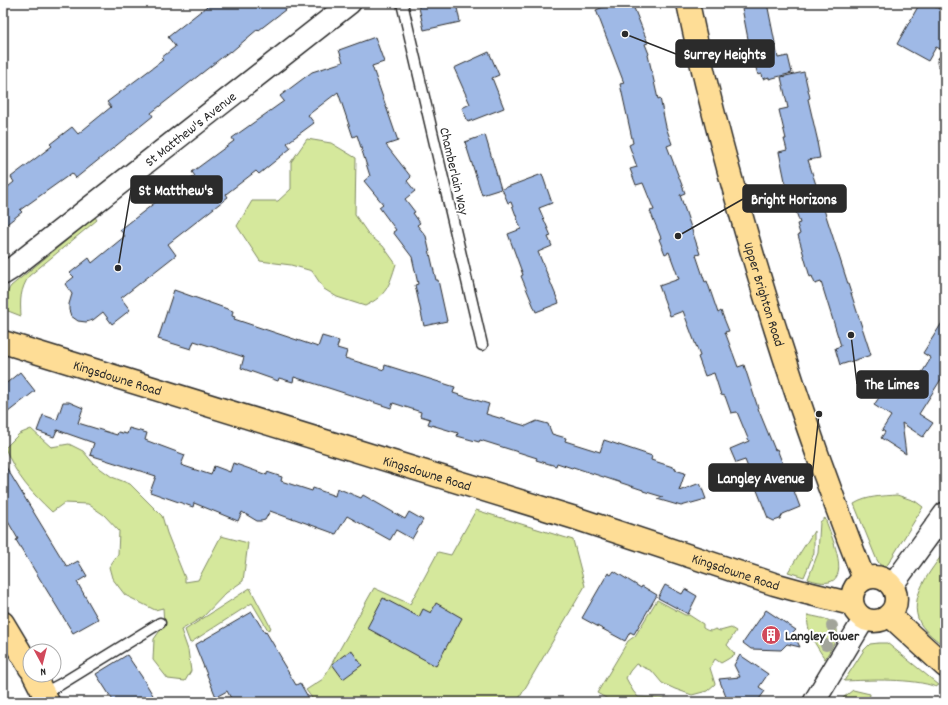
<svg xmlns="http://www.w3.org/2000/svg" width="948" height="705" viewBox="0 0 948 705" font-family="Dekko,sans-serif">
  <style>
    .green { fill: #d5e89c; stroke: #808a64 }
    .building { fill: #9fb9e6; stroke: #2b2b2b }
    .lines { fill: none; stroke-linecap: round; stroke-linejoin: round }
    .service-casing { stroke: #2b2b2b; stroke-width: 13 }
    .minor-casing { stroke: #2b2b2b; stroke-width: 24 }
    .primary-casing { stroke: #2b2b2b; stroke-width: 25 }
    .service { stroke: #fff; stroke-width: 10 }
    .minor { stroke: #fff; stroke-width: 21 }
    .primary { stroke: #fedd96; stroke-width: 22 }
    .tree { fill: #a2a49a }
    .labels { text-anchor: middle; stroke-width: 4; stroke-linejoin: round; paint-order: stroke }
    .street-label { font-size: 14px; fill: #2b2b2b; stroke: #fff }
    .poi-label { font-size: 14px; font-weight: bold; fill: #2b2b2b; stroke: #fff; text-anchor: start }
    .leader { fill: none; stroke: #2b2b2b; stroke-width: 1.5 }
    .callout-dot { fill: #2b2b2b; stroke: #fff; stroke-width: 1.5 }
    .callout { fill: #2b2b2b; stroke: #2b2b2b; stroke-width: 1.5 }
    .callout-label { font-size: 15px; text-anchor: middle; font-weight: bold; fill: #fff }
  </style>
  <rect width="100%" height="100%" fill="#fff"/>
  <filter id="ink" filterUnits="userSpaceOnUse"><feTurbulence type="fractalNoise" baseFrequency=".025" numOctaves="2"/><feDisplacementMap in="SourceGraphic" scale="8" xChannelSelector="R" yChannelSelector="G"/><feConvolveMatrix kernelMatrix="1 2 1 2 8 2 1 2 1" color-interpolation-filters="sRGB"/></filter>
  <g filter="url(#ink)">
    <!-- green -->
    <g class="green">
      <path d="M307,139L331,143L356,158L355,215L369,235L383,246L396,264C389,286 387,295 365,306L337,297L324,289L312,271L291,265L260,261L237,226L252,201H278L291,189V162Z"/>
      <path d="M95,217L97,220L29,276C20,290 20,300 21,316L3,309C3,301 6,293 11,286Z"/>
      <path d="M31,429L51,447L69,444L83,451L94,464L112,477L130,484L162,516L167,533L185,578V582L198,580L221,536L248,543L243,581L226,593L203,617L181,630L188,650L191,671L185,681L168,679L153,660L154,639L164,625L163,608L155,610L125,595L112,578L109,567L118,554L119,531L104,515L88,504L64,503L52,512C30,491 17,477 5,448L19,434Z"/>
      <path d="M897,495L915,501L923,507L888,564L885,566L880,565L876,558L854,504C867,496 882,496 897,495Z"/>
      <path d="M476,510L573,540L585,586L517,702H315L306,690L323,679L374,588L410,604L438,552L451,555Z"/>
      <path d="M825,518C833,541 859,597 808,579L818,553L820,522Z"/>
      <path d="M814,531V553L804,577L788,572Z"/>
      <path d="M945,551V647C937,640 926,633 920,623C907,598 931,570 945,551Z"/>
      <path d="M250,588L271,628L268,630L252,603L190,643L185,630Z"/>
      <path d="M657,600L685,615H689L703,624V628C708,631 710,632 715,629L720,631L731,628L736,631L727,645L735,654L728,659L721,663L715,659L710,668L715,684L707,691L692,695L675,689L662,683L652,671L636,664L630,671L626,678L633,691L638,697L671,699L674,702H613L597,693L628,641L635,636Z"/>
      <path d="M808,615C815,617 826,618 832,622C845,630 830,650 825,659C817,647 805,630 808,615Z"/>
      <path d="M879,643H887L939,685L936,687C914,678 869,680 844,681L864,650L870,644Z"/>
      <path d="M853,690L870,694L869,702H838Z"/>
    </g>
    <!-- building -->
    <g class="building">
      <path d="M211,3H294L259,30L258,29L231,52L230,51L151,113L153,116L76,178L72,173L20,210L22,212L3,227V191L14,182L11,177L52,146L50,144L72,127L78,134L111,107L107,102L163,60L161,58L175,47V46L168,37Z"/>
      <path d="M418,3H456L460,22L424,30Z"/>
      <path d="M605,3H632L648,43L645,44L649,54L648,55L658,99L660,98L666,127L672,144L667,146L685,193L680,195L700,254L696,255L705,282L707,281L718,313L721,311L729,331L725,332L738,367L744,365L759,411L775,450L777,449L787,475H788L800,507L783,514L780,519L774,521L768,518L745,460L736,463L730,449L749,441L737,412L731,413L725,396L721,395L714,373L705,376L698,357L700,356L683,311L670,316L659,286L679,279L669,252L665,254L659,239L661,238L650,211L654,210L643,183L636,185L630,169L637,167L629,145L633,143L620,84L624,83L596,10L606,6Z"/>
      <path d="M741,3H767L778,58L788,56L792,73L769,79V77L763,79L762,74L758,75L749,44Z"/>
      <path d="M920,3H928L945,12V51L936,47L928,61L897,44Z"/>
      <path d="M375,37L384,62L372,66L398,141L386,145L411,177L407,181L415,191L405,199L415,212L413,213L420,223L417,225L426,236L436,280H438L447,321L424,326L415,285L418,284L412,257L393,232L396,230L379,207L383,204L364,181L370,176L357,135L353,137L338,92L308,115L314,123L287,143L291,148L259,174L256,171L226,194L228,197L168,244L176,255L121,298L130,310L112,324L103,312L93,320L86,322L78,321L71,316L69,310V304L72,294L65,284L74,277L70,273L89,258L92,263L125,236L120,230L166,194L168,197L195,176L192,172L234,141L232,138L284,101L280,96L312,72L343,62L339,50Z"/>
      <path d="M489,52L499,75L492,78L504,108L468,122L462,108L470,104L454,68Z"/>
      <path d="M804,72L810,98L808,99L818,142H817L820,158L808,160L871,355L840,365L835,348L841,346L821,282L815,284L812,276L810,277L798,235L800,234L797,224L800,223L785,181L779,152L787,150L784,139H786L779,110L788,108L781,77Z"/>
      <path d="M485,135L501,189L482,195L465,142Z"/>
      <path d="M542,174L552,203L539,208L551,236L548,237L552,246L538,252L559,303L536,312L521,276L523,275L508,234L521,229L511,202L508,203L502,189Z"/>
      <path d="M174,290L233,311L232,316L235,317L234,319L318,347L322,336L339,341L337,348L347,351L345,358L384,370L385,365L455,387L453,393L489,404L486,414L526,426L537,421L548,424L552,434L566,438L565,441L600,452L604,440L652,456L651,460L676,468L675,470L685,473L679,491L700,483L706,499L681,506L657,499L663,497L643,491V490L573,467L572,468L557,463L556,466L536,460L537,458L480,440L479,442L457,436L458,433L428,424L430,419L420,416L421,412L393,403L391,408L294,377L293,382L279,378L278,381L241,368L244,357L194,341L191,349L158,339Z"/>
      <path d="M945,318V373L919,414L933,423L923,437L902,423L906,454L881,438L885,432L882,430L891,416L874,405L888,384L907,397L931,358L923,353Z"/>
      <path d="M20,372L35,391L3,416V386Z"/>
      <path d="M63,402H69L83,408L78,423L117,435L118,432L127,434L129,428L147,433L145,440L185,455L181,465L211,475L214,466L230,472L233,463L267,475V472L282,477L281,481L312,491L313,488L335,496L337,488L361,498L363,495L405,519L409,512L423,520L412,539L396,530L390,540L347,516L336,534L292,518V519L270,511L265,520L261,521H257L242,512L238,521L194,503L193,507L150,492L156,476L90,455L94,443L57,430L54,437L37,431L43,415L57,420Z"/>
      <path d="M3,462L67,567L78,561L87,576L77,582L98,619L73,633L16,540L18,539L3,513Z"/>
      <path d="M614,571L641,588L642,586L657,595L634,634L630,632L625,641L582,618L608,573L611,575Z"/>
      <path d="M665,585L682,594L685,589L697,596L688,614L658,598Z"/>
      <path d="M383,598L419,617L423,609L431,613L436,603L462,618L436,666L367,628Z"/>
      <path d="M766,610L796,630L793,633L800,647L787,644L781,650L751,649L743,643Z"/>
      <path d="M252,612L265,633L266,632L282,659L281,660L296,685L300,683L311,702H233L227,691L216,697L195,645Z"/>
      <path d="M351,650L362,665L343,679L332,664Z"/>
      <path d="M127,655L142,677L157,702H114L96,674Z"/>
      <path d="M740,655L768,674L759,687L765,691L757,702H728L719,679L740,677L734,665Z"/>
    </g>
    <g class="lines">
      <!-- service casing -->
      <g class="service-casing">
        <g id="service">
          <path d="M402,3L482,345"/>
          <path d="M943,62L945,63"/>
          <path d="M44,693L61,684L160,623"/>
        </g>
      </g>
      <!-- minor casing -->
      <g class="minor-casing">
        <g id="minor">
          <path id="s1" d="M3,274L11,269L350,3"/>
          <path d="M892,586L945,513"/>
          <path d="M814,702L864,619"/>
        </g>
      </g>
      <!-- primary casing -->
      <g class="primary-casing">
        <g id="primary">
          <path id="s2" d="M688,3C704,80 724,156 746,232C780,350 819,465 864,579"/>
          <path id="s3" d="M3,342L575,518L774,584L803,592L852,604"/>
          <circle cx="874" cy="599" r="22"/>
          <path d="M889,615L945,666"/>
          <path d="M3,623L30,668"/>
          <path d="M34,675L48,702"/>
        </g>
      </g>
      <!-- service -->
      <use href="#service" class="service"/>
      <!-- minor -->
      <use href="#minor" class="minor"/>
      <!-- primary -->
      <use href="#primary" class="primary"/>
    </g>
    <!-- trees -->
    <g class="tree">
      <circle cx="832" cy="626" r="6"/>
      <circle cx="826" cy="645" r="6"/>
    </g>
  </g>
  <!-- icons -->
  <defs>
    <g id="building-disc" transform="scale(1)"><circle r="9.5" fill="#d1495b" stroke="#fff"/><path d="M-4-6H4V6H1V3H-1V6H-4ZM-2.5-4.3h1.7v1.8h-1.7ZM.8-4.3h1.7v1.8H.8ZM-2.5-1h1.7V.8h-1.7ZM.8-1h1.7V.8H.8Z" fill="#fff"/></g>
  </defs>
  <g fill-rule="evenodd">
    <use href="#building-disc" x="771" y="635"/>
  </g>
  <g class="labels">
    <!-- street labels -->
    <g class="street-label">
      <text dy="5" stroke="none"><textPath href="#s1" startOffset="237">St Matthew's Avenue</textPath></text>
      <text transform="translate(455 171) rotate(77)" y="5">Chamberlain Way</text>
      <text dy="5" stroke="none"><textPath href="#s2" startOffset="301">Upper Brighton Road</textPath></text>
      <text dy="5" stroke="none"><textPath href="#s3" startOffset="120">Kingsdowne Road</textPath></text>
      <text dy="5" stroke="none"><textPath href="#s3" startOffset="444">Kingsdowne Road</textPath></text>
      <text dy="5" stroke="none"><textPath href="#s3" startOffset="768">Kingsdowne Road</textPath></text>
    </g>
    <!-- poi labels -->
    <g class="poi-label">
      <text x="785" y="640">Langley Tower</text>
    </g>
  </g>
  <!-- callouts -->
  <path class="leader" d="M625 34L676 54M118 268L131 190M678 236L743 199M851 335L857 384M819 414L812 477"/>
  <g class="callout-dot">
    <circle cx="625" cy="34" r="4"/>
    <circle cx="118" cy="268" r="4"/>
    <circle cx="678" cy="236" r="4"/>
    <circle cx="851" cy="335" r="4"/>
    <circle cx="819" cy="414" r="4"/>
  </g>
  <g class="callout">
    <rect x="676" y="40" width="98" height="27" rx="4"/>
    <rect x="131" y="176" width="91" height="27" rx="4"/>
    <rect x="743" y="185" width="103" height="27" rx="4"/>
    <rect x="857" y="371" width="71" height="27" rx="4"/>
    <rect x="709" y="464" width="103" height="27" rx="4"/>
  </g>
  <g class="callout-label">
    <text x="725" y="59">Surrey Heights</text>
    <text x="176" y="195">St Matthew's</text>
    <text x="794" y="204">Bright Horizons</text>
    <text x="892" y="389">The Limes</text>
    <text x="761" y="483">Langley Avenue</text>
  </g>
  <!-- margin -->
  <rect width="948" height="705" fill="none" stroke="#fff" stroke-width="16"/>
  <rect x="8" y="8" width="932" height="689" fill="none" stroke="#2b2b2b" stroke-width="1.5" filter="url(#ink)"/>
  <!-- north arrow -->
  <g transform="translate(42 663) rotate(173)"><circle r="19" fill="#ffffff" stroke="#aaaaaa"/>
  <path d="M0-3L7 15L0 10L-7 15Z" fill="#d1495b"/>
  <text y="-6" font-size="11" font-weight="bold" text-anchor="middle" fill="#2b2b2b">N</text>
  </g>
</svg>
